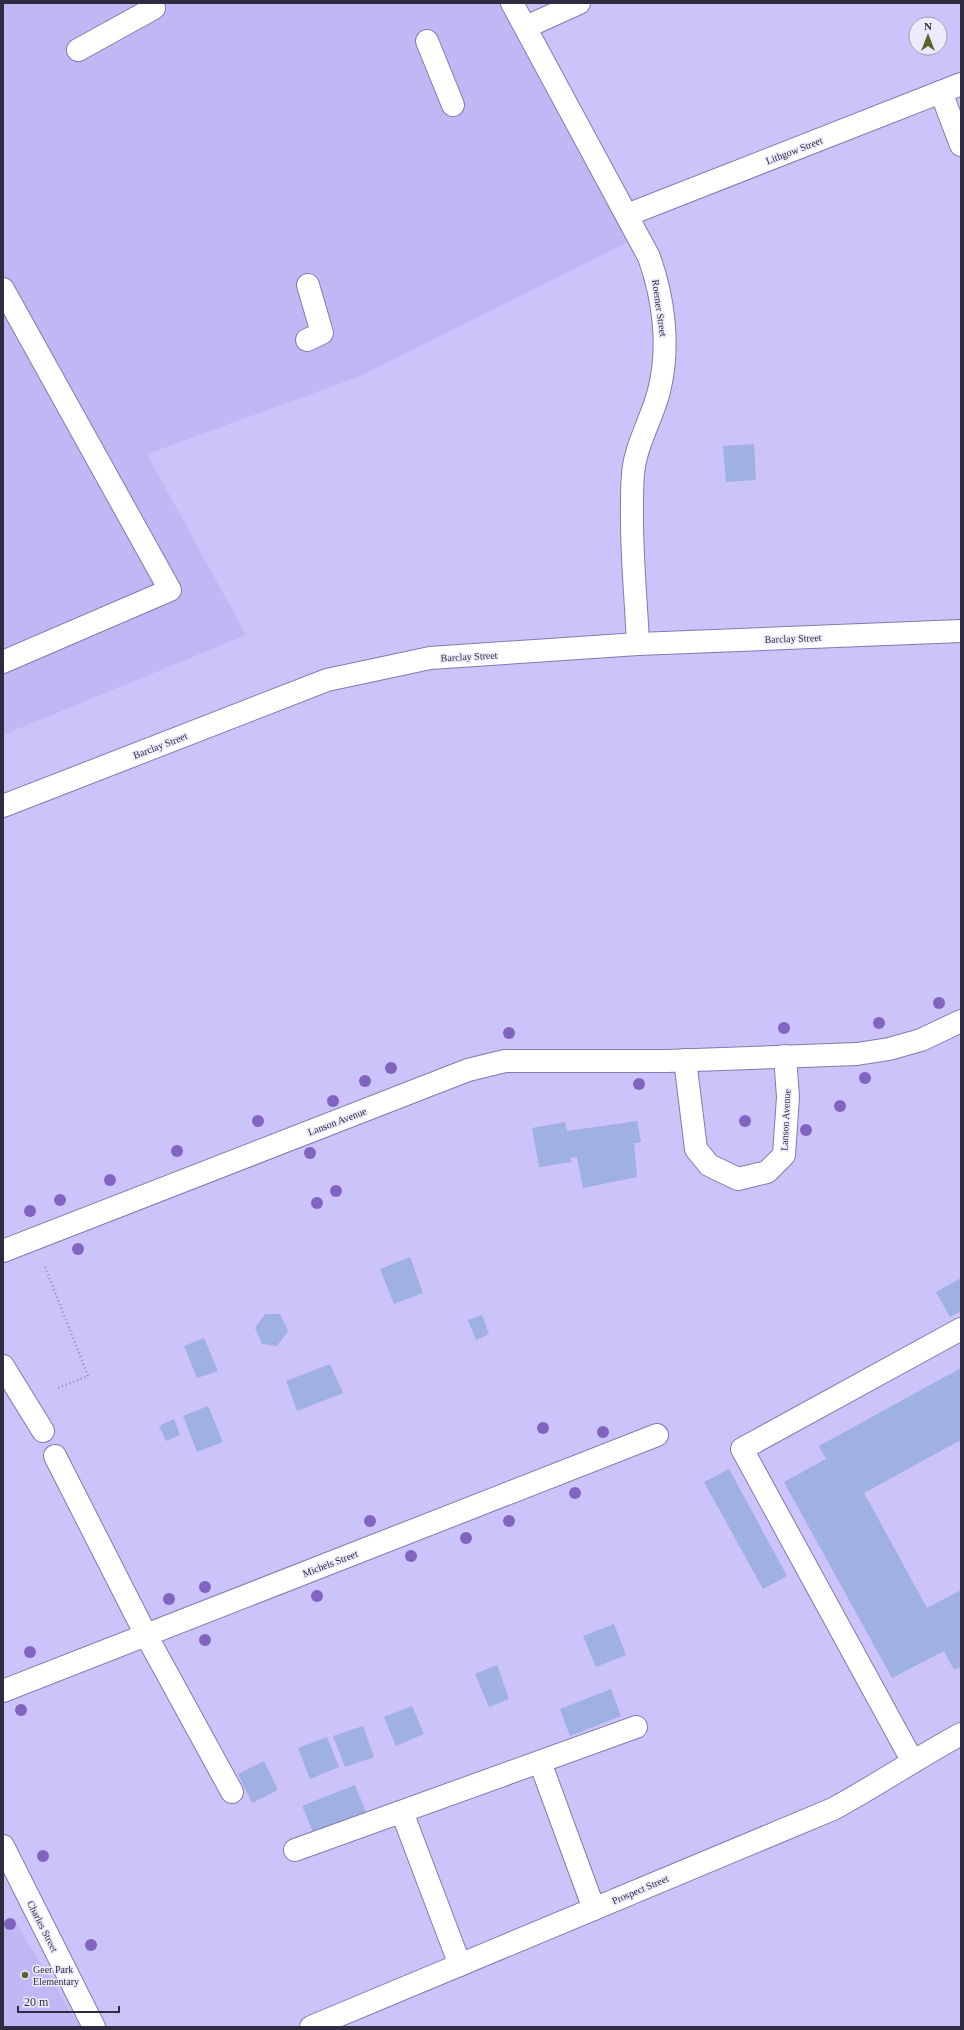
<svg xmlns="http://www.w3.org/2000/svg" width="964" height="2030" viewBox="0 0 964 2030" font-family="'Times New Roman',serif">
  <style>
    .built { fill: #c0b7f5 }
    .building { fill: #9fb0e3 }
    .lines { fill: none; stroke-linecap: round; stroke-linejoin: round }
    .minor-casing { stroke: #827bae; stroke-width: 24 }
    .path { stroke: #948eb9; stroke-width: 2.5; stroke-dasharray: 1 3; stroke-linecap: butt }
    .minor { stroke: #fff; stroke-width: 22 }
    .tree { fill: #8164c0 }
    .poi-dot { fill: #5f612e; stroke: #eceafb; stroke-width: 1.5 }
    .labels { text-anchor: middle; stroke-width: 3; stroke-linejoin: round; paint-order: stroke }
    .street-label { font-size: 10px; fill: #2f2c41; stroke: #eceafb }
    .poi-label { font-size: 10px; fill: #2f2c41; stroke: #eceafb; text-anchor: start }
  </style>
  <rect width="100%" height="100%" fill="#cbc3fa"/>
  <!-- built -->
  <g class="built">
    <path d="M3,3H502L630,241L358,377L147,454L246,635L3,735Z"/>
    <path d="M13,1918L80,2027H3V1922Z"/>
  </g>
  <!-- building -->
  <g class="building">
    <path d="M754,444L756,480L726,482L723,446Z"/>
    <path d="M637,1121L641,1142L634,1143L637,1177L583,1188L577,1157L570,1158L572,1162L539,1167L532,1128L565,1122L567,1131Z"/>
    <path d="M410,1257L423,1293L394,1304L380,1269Z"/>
    <path d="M961,1278V1311L950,1317L936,1292Z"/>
    <path d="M265,1314H280L288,1331L277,1346L262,1344L255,1328Z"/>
    <path d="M482,1315L489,1334L476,1340L468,1320Z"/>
    <path d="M204,1338L218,1371L197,1378L184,1346Z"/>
    <path d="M330,1364L343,1393L297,1411L286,1381Z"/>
    <path d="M961,1368V1440L864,1493L927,1608L961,1590V1667L954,1670L944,1651L892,1678L784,1482L826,1459L819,1446Z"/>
    <path d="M208,1406L223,1442L197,1452L183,1416Z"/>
    <path d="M174,1419L180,1435L166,1441L159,1426Z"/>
    <path d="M729,1469L787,1576L763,1589L704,1482Z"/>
    <path d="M614,1624L626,1655L596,1667L583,1636Z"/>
    <path d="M497,1665L509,1699L489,1707L475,1674Z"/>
    <path d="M611,1689L621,1716L570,1736L560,1709Z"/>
    <path d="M412,1706L424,1734L396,1746L384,1717Z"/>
    <path d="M363,1726L374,1757L345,1767L333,1736Z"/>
    <path d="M327,1737L339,1767L310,1779L298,1748Z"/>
    <path d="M264,1761L278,1790L252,1803L238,1774Z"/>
    <path d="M355,1785L366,1812L314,1834L302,1806Z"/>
  </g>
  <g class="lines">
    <!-- minor casing -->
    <g class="minor-casing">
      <g id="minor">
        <path d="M512,3L649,257C664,299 670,347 659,391C653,416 638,440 634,466C632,478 632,492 632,505C631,551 636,598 638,644"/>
        <path d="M526,27L579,3"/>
        <path d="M427,41L453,105"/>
        <path d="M78,50L154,8L151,3"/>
        <path d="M941,92L961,145"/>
        <path d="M627,215L961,84"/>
        <path d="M3,289L170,590L3,662"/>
        <path d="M307,340L322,333L308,285"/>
        <path d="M3,806L327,680L430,658L638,644L961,631"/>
        <path d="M685,1060L696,1149L709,1165L738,1179L767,1172L784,1155L788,1097L785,1056"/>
        <path d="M3,1251L468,1070L505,1061H667L857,1054L889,1049L921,1040L961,1021"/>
        <path d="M3,1366L43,1431"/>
        <path d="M55,1456L146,1635L232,1792"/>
        <path d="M3,1691L657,1435"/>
        <path d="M540,1762L594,1909"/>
        <path d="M913,1762L742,1449L961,1329"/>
        <path d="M402,1812L460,1965"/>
        <path d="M3,1846L94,2027"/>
        <path d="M295,1850L636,1727"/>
        <path d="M311,2027L833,1809C877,1785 917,1758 961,1734"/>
      </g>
    </g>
    <!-- path -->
    <path class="path" d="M45,1267L88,1376L58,1388"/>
    <!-- minor -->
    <use href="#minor" class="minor"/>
  </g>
  <!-- trees -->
  <g class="tree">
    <circle cx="939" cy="1003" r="6"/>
    <circle cx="879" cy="1023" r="6"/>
    <circle cx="784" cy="1028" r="6"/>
    <circle cx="509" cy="1033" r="6"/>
    <circle cx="391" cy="1068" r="6"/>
    <circle cx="865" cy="1078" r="6"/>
    <circle cx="365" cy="1081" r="6"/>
    <circle cx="639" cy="1084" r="6"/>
    <circle cx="333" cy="1101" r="6"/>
    <circle cx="840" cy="1106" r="6"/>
    <circle cx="258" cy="1121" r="6"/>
    <circle cx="745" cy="1121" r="6"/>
    <circle cx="806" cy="1130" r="6"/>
    <circle cx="177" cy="1151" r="6"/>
    <circle cx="310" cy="1153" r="6"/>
    <circle cx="110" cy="1180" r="6"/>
    <circle cx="336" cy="1191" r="6"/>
    <circle cx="60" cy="1200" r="6"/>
    <circle cx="317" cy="1203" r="6"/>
    <circle cx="30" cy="1211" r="6"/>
    <circle cx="78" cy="1249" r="6"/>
    <circle cx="543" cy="1428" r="6"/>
    <circle cx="603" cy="1432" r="6"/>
    <circle cx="575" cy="1493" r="6"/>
    <circle cx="370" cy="1521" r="6"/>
    <circle cx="509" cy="1521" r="6"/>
    <circle cx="466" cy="1538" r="6"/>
    <circle cx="411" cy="1556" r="6"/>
    <circle cx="205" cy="1587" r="6"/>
    <circle cx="317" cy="1596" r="6"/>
    <circle cx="169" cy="1599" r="6"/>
    <circle cx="205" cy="1640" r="6"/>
    <circle cx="30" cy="1652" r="6"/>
    <circle cx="21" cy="1710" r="6"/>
    <circle cx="43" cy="1856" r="6"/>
    <circle cx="10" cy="1924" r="6"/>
    <circle cx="91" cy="1945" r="6"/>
  </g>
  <!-- markers -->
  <circle class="poi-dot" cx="25" cy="1975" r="4"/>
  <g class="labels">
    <!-- street labels -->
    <g class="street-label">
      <text transform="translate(794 150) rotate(-21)" y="4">Lithgow Street</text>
      <text transform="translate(660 308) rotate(82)" y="4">Roemer Street</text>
      <text transform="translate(793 638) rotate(-2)" y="4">Barclay Street</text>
      <text transform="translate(469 656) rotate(-3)" y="4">Barclay Street</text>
      <text transform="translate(160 745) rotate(-21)" y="4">Barclay Street</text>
      <text transform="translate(785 1120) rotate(-87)" y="4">Lanson Avenue</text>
      <text transform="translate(337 1121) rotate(-21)" y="4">Lanson Avenue</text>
      <text transform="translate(330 1563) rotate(-21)" y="4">Michels Street</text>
      <text transform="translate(640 1889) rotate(-23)" y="4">Prospect Street</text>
      <text transform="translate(43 1926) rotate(63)" y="4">Charles Street</text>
    </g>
    <!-- poi labels -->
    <g class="poi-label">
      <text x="33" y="1973">Geer Park<tspan x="33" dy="12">Elementary</tspan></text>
    </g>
  </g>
  <!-- border -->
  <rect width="964" height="2030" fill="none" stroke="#2f2c41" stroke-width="8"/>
  <!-- north arrow -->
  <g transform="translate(928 36)"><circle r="19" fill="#eceafb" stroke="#a09eb1"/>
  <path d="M0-3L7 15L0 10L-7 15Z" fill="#5f612e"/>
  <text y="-6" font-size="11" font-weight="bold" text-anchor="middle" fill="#2f2c41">N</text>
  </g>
  <!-- scale -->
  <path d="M18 2006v6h101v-6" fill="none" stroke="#2f2c41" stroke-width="2"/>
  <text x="24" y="2006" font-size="12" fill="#2f2c41" stroke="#eceafb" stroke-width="3" paint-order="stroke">20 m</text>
</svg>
